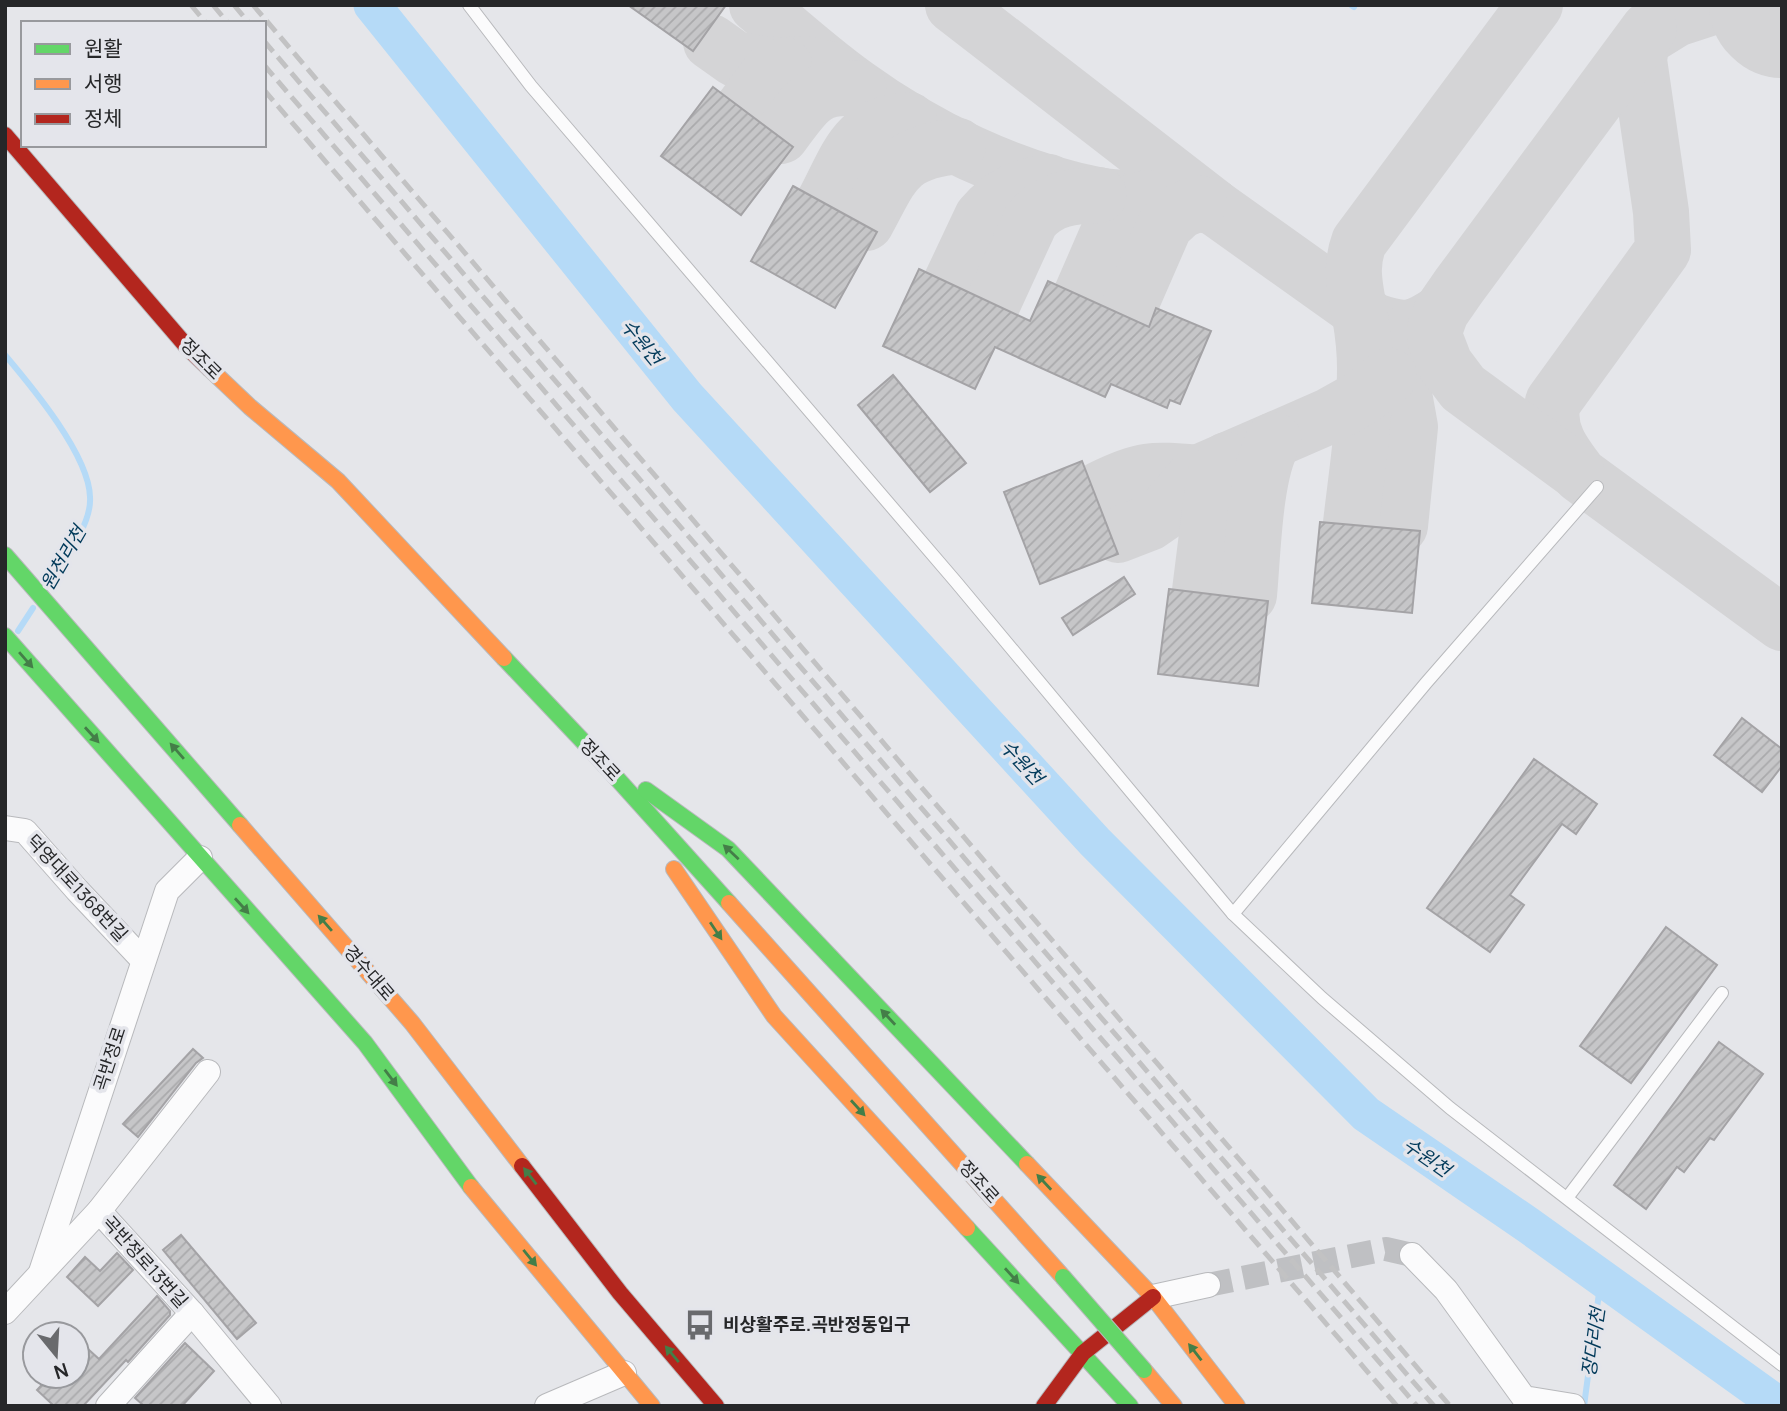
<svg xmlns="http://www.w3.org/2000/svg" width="1787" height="1411" viewBox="0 0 1787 1411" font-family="Manrope,'Noto Sans KR',sans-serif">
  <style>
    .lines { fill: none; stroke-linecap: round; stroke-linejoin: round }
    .stream { stroke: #b5daf7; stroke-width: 6 }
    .river { stroke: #b5daf7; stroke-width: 37 }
    .taxiway { stroke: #d4d4d6; stroke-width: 56 }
    .runway { stroke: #d4d4d6; stroke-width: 140 }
    .building { fill: url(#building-hatch); stroke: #a4a3a6; stroke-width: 2 }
    .street-tunnel { stroke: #bfc0c3; stroke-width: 24; stroke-dasharray: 24 12; stroke-linecap: butt }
    .lane-casing { stroke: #b8b9bc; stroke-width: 14 }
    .street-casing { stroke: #b8b9bc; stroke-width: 26 }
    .fast-casing { stroke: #b8b9bc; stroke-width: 18 }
    .slow-casing { stroke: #b8b9bc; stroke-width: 18 }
    .jam-casing { stroke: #b8b9bc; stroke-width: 18 }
    .lane { stroke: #fbfbfc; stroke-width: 12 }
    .street { stroke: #fbfbfc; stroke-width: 24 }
    .fast { stroke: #63d668; stroke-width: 16 }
    .slow { stroke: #ff974d; stroke-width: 16 }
    .jam { stroke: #b3261e; stroke-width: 16 }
    .rail { stroke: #c2c2c3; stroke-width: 5; stroke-dasharray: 14 7; stroke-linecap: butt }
    .fast-bridge-casing { stroke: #b8b9bc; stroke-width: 18; stroke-linecap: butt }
    .fast-bridge { stroke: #63d668; stroke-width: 16 }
    .oneway { fill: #447e48 }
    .labels { text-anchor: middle; stroke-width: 7; stroke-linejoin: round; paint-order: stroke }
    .street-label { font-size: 18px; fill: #262729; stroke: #e4e5eb }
    .poi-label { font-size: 18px; font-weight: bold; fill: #262729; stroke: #e4e5eb; text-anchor: start }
    .water-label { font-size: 19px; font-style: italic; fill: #023a5a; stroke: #e4e5eb }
  </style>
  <defs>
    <pattern id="building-hatch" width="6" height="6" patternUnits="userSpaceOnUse" patternTransform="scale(1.75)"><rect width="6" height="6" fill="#c6c6c8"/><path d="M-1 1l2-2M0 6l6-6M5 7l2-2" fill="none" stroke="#aaaaac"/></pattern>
  </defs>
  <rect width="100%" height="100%" fill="#e5e6ea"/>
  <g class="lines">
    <!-- stream -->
    <g class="stream">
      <path d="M1351,5L1354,7"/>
      <path d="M5,355C32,387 89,455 90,497C92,525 63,561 48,584"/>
      <path d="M18,631L33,608"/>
      <path d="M1584,1406L1601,1278"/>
    </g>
    <!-- river -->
    <path class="river" d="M372,5L687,397L1095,842L1366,1114L1528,1225L1780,1406"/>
    <!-- taxiway -->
    <g class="taxiway">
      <path d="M757,5C790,33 821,61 856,86C926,137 1012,178 1097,195C1135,202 1174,197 1214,207"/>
      <path d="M953,5L1214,207L1374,321C1405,332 1414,330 1441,312"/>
      <path d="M1719,5L1676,19L1642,40L1639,60L1661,212L1663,250L1553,402C1546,431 1563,453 1580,475L1782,623"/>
      <path d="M1770,5L1782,9"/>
      <path d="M711,42L735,59L745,61L766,65L803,64L834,70"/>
      <path d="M743,108L770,72L784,65"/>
      <path d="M781,136C805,104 814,83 859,89"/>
      <path d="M824,202C847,160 854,122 909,120"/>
      <path d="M866,223C893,174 895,153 958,146"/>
      <path d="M949,287L982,217C1001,195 1020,186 1049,182"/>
      <path d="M1079,300L1115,217L1131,203L1147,198"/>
      <path d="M991,307L1031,220C1049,198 1073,196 1099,195"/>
      <path d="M1124,319L1165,225L1180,211L1199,203"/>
      <path d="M1386,336L1399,366L1410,427L1400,526"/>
      <path d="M1576,471L1463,388L1445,364L1435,338V329L1441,312L1459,286L1649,29"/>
      <path d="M1100,489C1142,468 1152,469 1198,473"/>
      <path d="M1351,523C1357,472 1365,420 1365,369C1365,351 1363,333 1360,316C1356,289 1349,269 1359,242L1535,5"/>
      <path d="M1118,535L1149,523L1165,512L1198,473L1329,416L1363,397L1389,376"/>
      <path d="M1200,591L1213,487L1216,473L1227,460"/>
      <path d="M1249,595C1253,553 1254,474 1274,440"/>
    </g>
    <!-- runway -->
    <path class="runway" d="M1779,5L1782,8"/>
  </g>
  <!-- building -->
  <g class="building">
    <path d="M628,5H726L693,51Z"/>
    <path d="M713,87L793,147L741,215L661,156Z"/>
    <path d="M793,186L877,232L835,308L751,261Z"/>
    <path d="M919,269L1030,321L1048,281L1149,327L1156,308L1211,331L1180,404L1170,400L1167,408L1111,384L1105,397L995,347L975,389L883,346Z"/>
    <path d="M893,375L966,463L930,492L858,405Z"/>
    <path d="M1082,461L1118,554L1040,584L1004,492Z"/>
    <path d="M1320,522L1420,531L1412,613L1312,603Z"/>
    <path d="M1124,577L1135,594L1073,635L1062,618Z"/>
    <path d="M1169,589L1268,601L1258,686L1158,674Z"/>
    <path d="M1742,718L1782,749V766L1762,792L1714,755Z"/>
    <path d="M1534,759L1597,804L1576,834L1562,824L1510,895L1524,905L1490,952L1427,908Z"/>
    <path d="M1666,927L1717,965L1631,1083L1580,1046Z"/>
    <path d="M1719,1042L1763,1074L1714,1140L1710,1138L1684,1172L1677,1167L1646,1209L1614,1185Z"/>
    <path d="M193,1049L203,1058L196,1063L138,1137L123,1124Z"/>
    <path d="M181,1235L256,1323L237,1339L163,1250Z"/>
    <path d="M117,1253L133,1270L98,1306L67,1277L85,1257L100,1271Z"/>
    <path d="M157,1296L170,1311V1315L128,1362L126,1360L83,1406H54L37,1390L50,1376H77V1339L99,1359Z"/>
    <path d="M185,1343L214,1371L182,1406H144L135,1398Z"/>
  </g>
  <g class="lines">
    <!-- street-tunnel -->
    <path class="street-tunnel" d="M1208,1285L1386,1249L1412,1255"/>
    <!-- lane casing -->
    <g class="lane-casing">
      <g id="lane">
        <path d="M469,5L531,86L956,582L1233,914L1322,998L1450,1108L1782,1365"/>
        <path d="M1233,914L1426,683L1597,487"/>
        <path d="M1567,1198L1722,993"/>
      </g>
    </g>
    <!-- street casing -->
    <g class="street-casing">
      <g id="street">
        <path d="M5,828L25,831L77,890L142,959"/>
        <path d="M99,1211L192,1313L269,1406"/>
        <path d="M1412,1255L1446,1290L1524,1398L1573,1406"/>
        <path d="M41,1272L167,891L200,858"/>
        <path d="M1153,1297L1208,1285"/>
        <path d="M5,1312L99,1211L208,1072"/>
        <path d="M108,1406L192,1313"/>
        <path d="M547,1406L624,1373"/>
      </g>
    </g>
    <!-- fast casing -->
    <g class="fast-casing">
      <g id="fast">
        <path d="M5,555L240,825"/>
        <path d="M5,636L365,1043L471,1187"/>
        <path d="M504,658L595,754L729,903"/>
        <path d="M646,790L728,849L1027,1164"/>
        <path d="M967,1228L1130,1406"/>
      </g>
    </g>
    <!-- slow casing -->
    <g class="slow-casing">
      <g id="slow">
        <path d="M210,369L250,407L338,481L504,658"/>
        <path d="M240,825L412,1023L522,1166"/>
        <path d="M674,869L774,1016L967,1228"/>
        <path d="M729,903L1063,1277"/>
        <path d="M1027,1164L1153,1297L1237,1406"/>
        <path d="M471,1187L652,1406"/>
        <path d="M1144,1370L1174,1406"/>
      </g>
    </g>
    <!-- jam casing -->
    <g class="jam-casing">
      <g id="jam">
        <path d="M5,135L188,348L210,369"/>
        <path d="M522,1166L620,1293L716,1406"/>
        <path d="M1044,1406L1083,1353L1153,1297"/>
      </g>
    </g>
    <!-- lane -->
    <use href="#lane" class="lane"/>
    <!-- street -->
    <use href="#street" class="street"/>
    <!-- fast -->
    <use href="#fast" class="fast"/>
    <!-- slow -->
    <use href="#slow" class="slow"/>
    <!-- jam -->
    <use href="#jam" class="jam"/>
    <!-- rail -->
    <g class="rail">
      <path d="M191,5L206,23"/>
      <path d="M213,5L228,23"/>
      <path d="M234,5L249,23"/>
      <path d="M253,5L1450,1406"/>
      <path d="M264,41L1434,1406"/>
      <path d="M264,65L1417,1406"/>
      <path d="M264,90L1397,1406"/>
    </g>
    <!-- fast-bridge casing -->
    <g class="fast-bridge-casing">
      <path id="fast-bridge" d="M1063,1277L1144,1370"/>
    </g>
    <!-- fast-bridge -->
    <use href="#fast-bridge" class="fast-bridge"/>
  </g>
  <!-- one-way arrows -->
  <defs><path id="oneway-solid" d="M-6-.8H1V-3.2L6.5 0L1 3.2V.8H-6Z" transform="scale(1.75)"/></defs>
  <g class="oneway">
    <use href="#oneway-solid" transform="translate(26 660) rotate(49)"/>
    <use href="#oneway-solid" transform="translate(92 735) rotate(48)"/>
    <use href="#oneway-solid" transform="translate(177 751) rotate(-131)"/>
    <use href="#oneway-solid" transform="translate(731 852) rotate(-137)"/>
    <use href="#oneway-solid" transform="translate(242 906) rotate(48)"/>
    <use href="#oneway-solid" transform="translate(325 923) rotate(-131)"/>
    <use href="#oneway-solid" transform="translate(716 931) rotate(56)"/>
    <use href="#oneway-solid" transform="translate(888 1017) rotate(-133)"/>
    <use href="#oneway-solid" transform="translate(391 1078) rotate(53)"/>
    <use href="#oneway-solid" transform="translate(858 1108) rotate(48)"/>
    <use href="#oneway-solid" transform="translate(530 1176) rotate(-128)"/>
    <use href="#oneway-solid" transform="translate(1044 1182) rotate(-133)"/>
    <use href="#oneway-solid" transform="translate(530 1258) rotate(51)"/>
    <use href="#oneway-solid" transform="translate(1012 1276) rotate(48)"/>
    <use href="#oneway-solid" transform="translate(1195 1352) rotate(-128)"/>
    <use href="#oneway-solid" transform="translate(672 1354) rotate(-130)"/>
  </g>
  <!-- icons -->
  <defs>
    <g id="bus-bare" transform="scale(2.415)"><path d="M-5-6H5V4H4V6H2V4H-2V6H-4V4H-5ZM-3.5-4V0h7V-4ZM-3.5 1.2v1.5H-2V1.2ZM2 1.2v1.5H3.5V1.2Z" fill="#696a6d" stroke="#e4e5eb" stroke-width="2.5" paint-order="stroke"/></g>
  </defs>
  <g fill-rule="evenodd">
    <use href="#bus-bare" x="700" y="1325"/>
  </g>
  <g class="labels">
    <!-- street labels -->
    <g class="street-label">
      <text transform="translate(201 359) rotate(45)" y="6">정조로</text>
      <text transform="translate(600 760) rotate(47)" y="6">정조로</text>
      <text transform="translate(77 888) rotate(47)" y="6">덕영대로1368번길</text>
      <text transform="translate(369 973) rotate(49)" y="6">경수대로</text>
      <text transform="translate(110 1059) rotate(-72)" y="6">곡반정로</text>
      <text transform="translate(979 1182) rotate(48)" y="6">정조로</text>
      <text transform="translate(145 1262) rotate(48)" y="6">곡반정로13번길</text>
    </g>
    <!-- poi labels -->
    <g class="poi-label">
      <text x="723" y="1331">비상활주로.곡반정동입구</text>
    </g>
    <!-- water labels -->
    <g class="water-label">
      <text transform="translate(642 342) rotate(51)" y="7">수원천</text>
      <text transform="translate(63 558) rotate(-60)" y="7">원천리천</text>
      <text transform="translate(1022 762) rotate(47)" y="7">수원천</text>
      <text transform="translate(1427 1157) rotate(35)" y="7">수원천</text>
      <text transform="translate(1593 1342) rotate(-82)" y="7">장다리천</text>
    </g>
  </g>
  <!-- border -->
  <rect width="1787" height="1411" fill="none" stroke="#262729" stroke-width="14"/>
  <!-- legend -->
  <rect x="21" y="21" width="245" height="126" fill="#e4e5eb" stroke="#98999d" stroke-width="2"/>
  <rect x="35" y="44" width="35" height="10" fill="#63d668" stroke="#98999d" stroke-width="2"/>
  <text x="84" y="56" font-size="21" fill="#262729">원활</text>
  <rect x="35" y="79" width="35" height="10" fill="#ff974d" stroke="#98999d" stroke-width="2"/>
  <text x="84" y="91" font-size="21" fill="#262729">서행</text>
  <rect x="35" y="114" width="35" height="10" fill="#b3261e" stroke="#98999d" stroke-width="2"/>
  <text x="84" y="126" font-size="21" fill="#262729">정체</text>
  <!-- north arrow -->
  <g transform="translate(56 1355) rotate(162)"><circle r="33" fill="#e4e5eb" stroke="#98999d" stroke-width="2"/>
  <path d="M0-5L12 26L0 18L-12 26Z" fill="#696a6d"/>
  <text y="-10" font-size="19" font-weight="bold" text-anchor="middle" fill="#262729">N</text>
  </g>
</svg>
